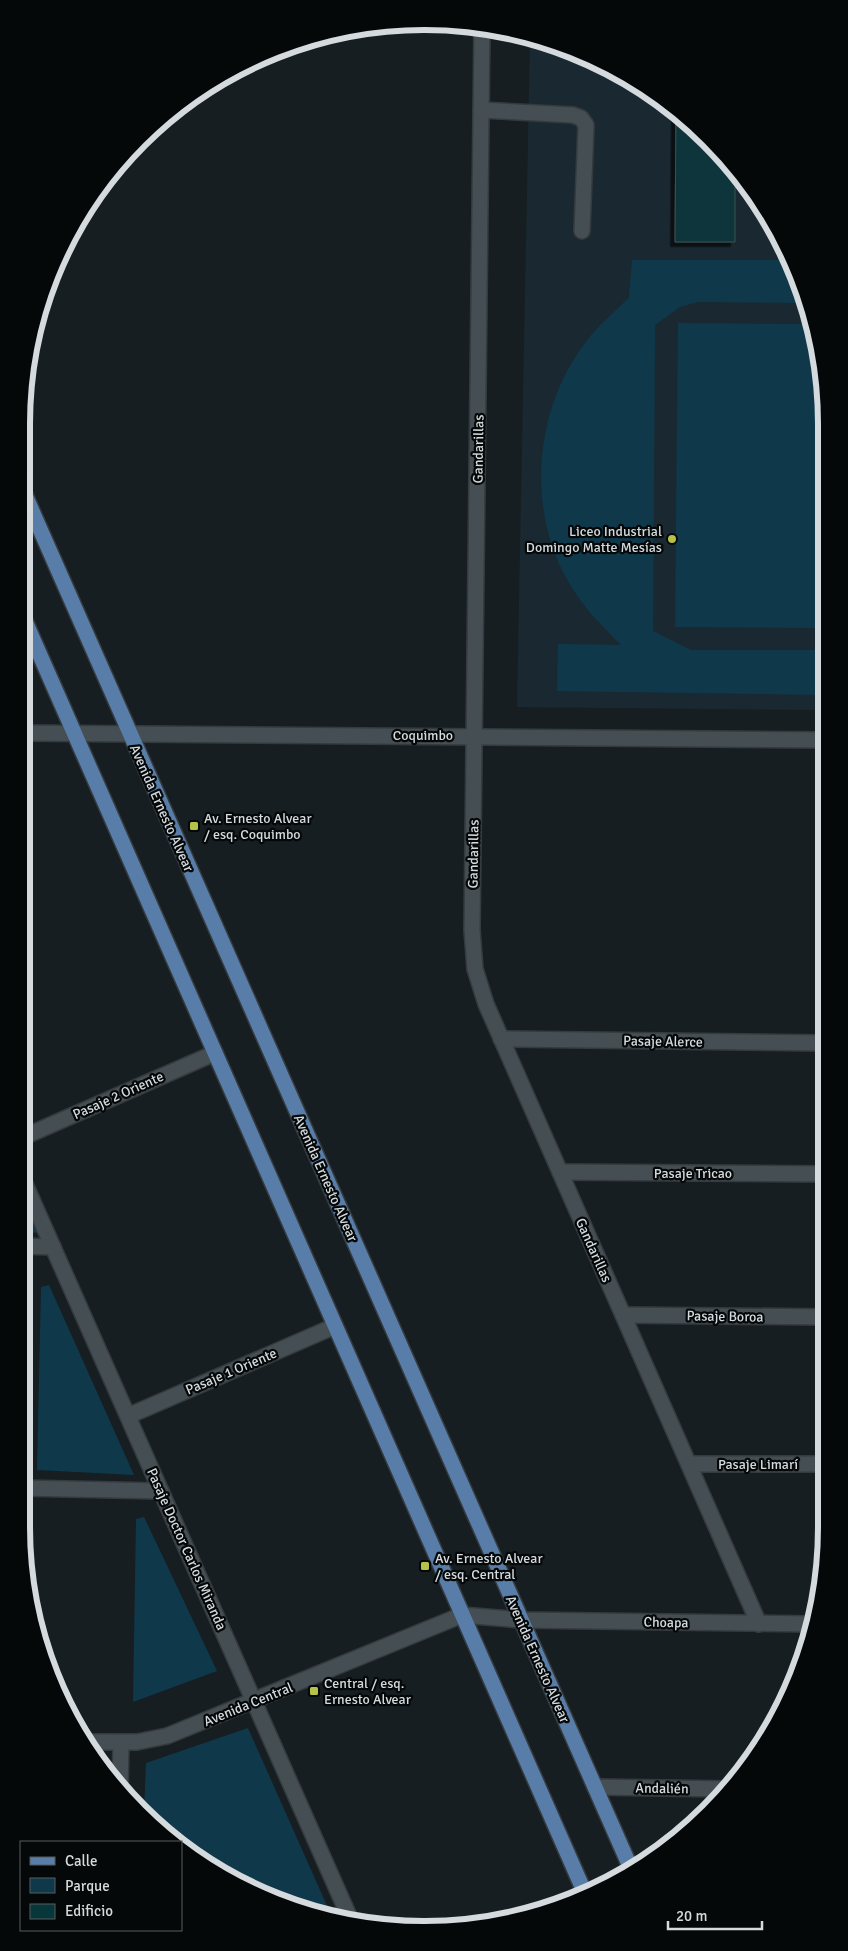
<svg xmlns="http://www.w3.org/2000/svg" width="848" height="1951" viewBox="0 0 848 1951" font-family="Signika,sans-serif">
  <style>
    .built { fill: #1a2931 }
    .green { fill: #0f394b }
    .building { fill: #07363b; stroke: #444f51; filter: url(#shadow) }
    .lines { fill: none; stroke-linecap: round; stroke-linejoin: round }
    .minor-casing { stroke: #353a3e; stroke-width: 18 }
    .major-casing { stroke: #353a3e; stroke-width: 18 }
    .minor { stroke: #444e53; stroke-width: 15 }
    .major { stroke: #577da8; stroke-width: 15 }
    .poi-dot { fill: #b7c148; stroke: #050809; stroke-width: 2 }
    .labels { text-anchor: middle; stroke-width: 4.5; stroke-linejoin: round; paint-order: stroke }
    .street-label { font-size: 14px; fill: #d4dadd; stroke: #050809 }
    .poi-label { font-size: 14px; fill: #d4dadd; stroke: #050809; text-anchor: start }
    .rim { fill: none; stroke: #d4dadd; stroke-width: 6 }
  </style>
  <defs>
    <filter id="shadow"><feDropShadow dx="-4.5" dy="4.5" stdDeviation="0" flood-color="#0009"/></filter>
  </defs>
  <rect width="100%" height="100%" fill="#161e22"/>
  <!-- built -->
  <path class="built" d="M530,37L554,43L648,89L743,179L796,270L823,371L824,710L517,707Z"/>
  <!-- green -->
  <g class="green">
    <path d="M632,260H790L796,270L805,303L698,302L680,307L655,325L653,631L691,650H824V695L557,691L558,644L621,645C601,625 582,606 568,581C525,506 535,405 589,338C601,323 615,311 629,298Z"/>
    <path d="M678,323L811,324L823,371L824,628L675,627Z"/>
    <path d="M21,1188L42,1233L21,1232Z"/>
    <path d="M49,1285L134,1475L37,1470L41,1287Z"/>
    <path d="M144,1517L217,1671L133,1702L136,1519Z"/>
    <path d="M248,1728L332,1917L223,1876L144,1811L146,1763Z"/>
  </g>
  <!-- building -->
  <path class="building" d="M676,115L735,171V242H675Z"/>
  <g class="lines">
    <!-- minor casing -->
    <g class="minor-casing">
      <g id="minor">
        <path d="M482,26L472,930L475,969L486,1004L759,1624"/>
        <path d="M481,110L573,115L581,118L586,125L582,231"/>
        <path d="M21,733L824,740"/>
        <path d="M501,1039L825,1043"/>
        <path d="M21,1138L215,1053"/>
        <path d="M560,1172L826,1174"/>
        <path d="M21,1175L352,1923"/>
        <path d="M21,1246L53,1247"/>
        <path d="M623,1315L826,1317"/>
        <path d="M128,1416L335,1326"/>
        <path d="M689,1464H827"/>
        <path d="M21,1488L161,1491"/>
        <path d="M85,1742H137L167,1736L462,1615L521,1620L811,1624"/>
        <path d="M595,1787L730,1789"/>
        <path d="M120,1791L121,1742"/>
      </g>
    </g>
    <!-- major casing -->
    <g class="major-casing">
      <g id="major">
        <path d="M21,486L632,1871"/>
        <path d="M21,612L584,1891"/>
      </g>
    </g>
    <!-- minor -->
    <use href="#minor" class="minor"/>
    <!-- major -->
    <use href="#major" class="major"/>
  </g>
  <!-- markers -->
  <g class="poi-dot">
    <circle cx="672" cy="539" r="5"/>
    <rect x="189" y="821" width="10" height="10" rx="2.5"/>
    <rect x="420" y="1561" width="10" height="10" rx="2.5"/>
    <rect x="309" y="1686" width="10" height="10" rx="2.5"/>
  </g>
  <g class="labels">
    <!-- street labels -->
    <g class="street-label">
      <text transform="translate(478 449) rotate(-89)" y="5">Gandarillas</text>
      <text x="423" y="740">Coquimbo</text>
      <text transform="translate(162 808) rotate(66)" y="5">Avenida Ernesto Alvear</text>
      <text transform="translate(473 854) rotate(-89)" y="5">Gandarillas</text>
      <text transform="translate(663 1041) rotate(1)" y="5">Pasaje Alerce</text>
      <text transform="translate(118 1095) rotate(-24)" y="5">Pasaje 2 Oriente</text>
      <text x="693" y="1178">Pasaje Tricao</text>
      <text transform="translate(326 1178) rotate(66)" y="5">Avenida Ernesto Alvear</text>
      <text transform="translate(594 1250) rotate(66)" y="5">Gandarillas</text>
      <text transform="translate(725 1316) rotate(1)" y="5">Pasaje Boroa</text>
      <text transform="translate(231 1371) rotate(-23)" y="5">Pasaje 1 Oriente</text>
      <text x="758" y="1469">Pasaje Limarí</text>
      <text transform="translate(187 1549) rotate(66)" y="5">Pasaje Doctor Carlos Miranda</text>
      <text transform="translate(666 1622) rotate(1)" y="5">Choapa</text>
      <text transform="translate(538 1659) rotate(66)" y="5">Avenida Ernesto Alvear</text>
      <text transform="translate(248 1704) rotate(-22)" y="5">Avenida Central</text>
      <text transform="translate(662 1788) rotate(1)" y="5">Andalién</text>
    </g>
    <!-- poi labels -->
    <g class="poi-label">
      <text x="662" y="536" text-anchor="end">Liceo Industrial<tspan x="662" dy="16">Domingo Matte Mesías</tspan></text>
      <text x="204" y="823">Av. Ernesto Alvear<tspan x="204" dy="16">/ esq. Coquimbo</tspan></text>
      <text x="435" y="1563">Av. Ernesto Alvear<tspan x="435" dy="16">/ esq. Central</tspan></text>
      <text x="324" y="1688">Central / esq.<tspan x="324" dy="16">Ernesto Alvear</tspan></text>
    </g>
  </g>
  <!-- crop -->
  <path d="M0 0H848V1951H0ZM424 30H424A394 394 0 0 1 818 424V1527A394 394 0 0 1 424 1921H424A394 394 0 0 1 30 1527V424A394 394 0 0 1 424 30Z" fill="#050809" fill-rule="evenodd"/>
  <path class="rim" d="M424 30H424A394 394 0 0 1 818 424V1527A394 394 0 0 1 424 1921H424A394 394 0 0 1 30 1527V424A394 394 0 0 1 424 30Z"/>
  <!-- legend -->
  <rect x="20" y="1841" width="162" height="90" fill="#050809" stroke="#585c5e"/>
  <rect x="30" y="1857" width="25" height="8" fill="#577da8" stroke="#585c5e"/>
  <text x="65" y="1866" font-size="15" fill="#d4dadd">Calle</text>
  <rect x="30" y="1878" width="25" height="15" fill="#0f394b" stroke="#585c5e"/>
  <text x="65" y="1891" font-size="15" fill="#d4dadd">Parque</text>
  <rect x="30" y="1904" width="25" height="15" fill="#07363b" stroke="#585c5e"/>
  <text x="65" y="1916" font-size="15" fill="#d4dadd">Edificio</text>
  <!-- scale -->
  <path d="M668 1921v8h94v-8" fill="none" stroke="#d4dadd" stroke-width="2.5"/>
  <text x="676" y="1921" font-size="15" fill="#d4dadd" stroke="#050809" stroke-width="4" paint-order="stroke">20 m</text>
</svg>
